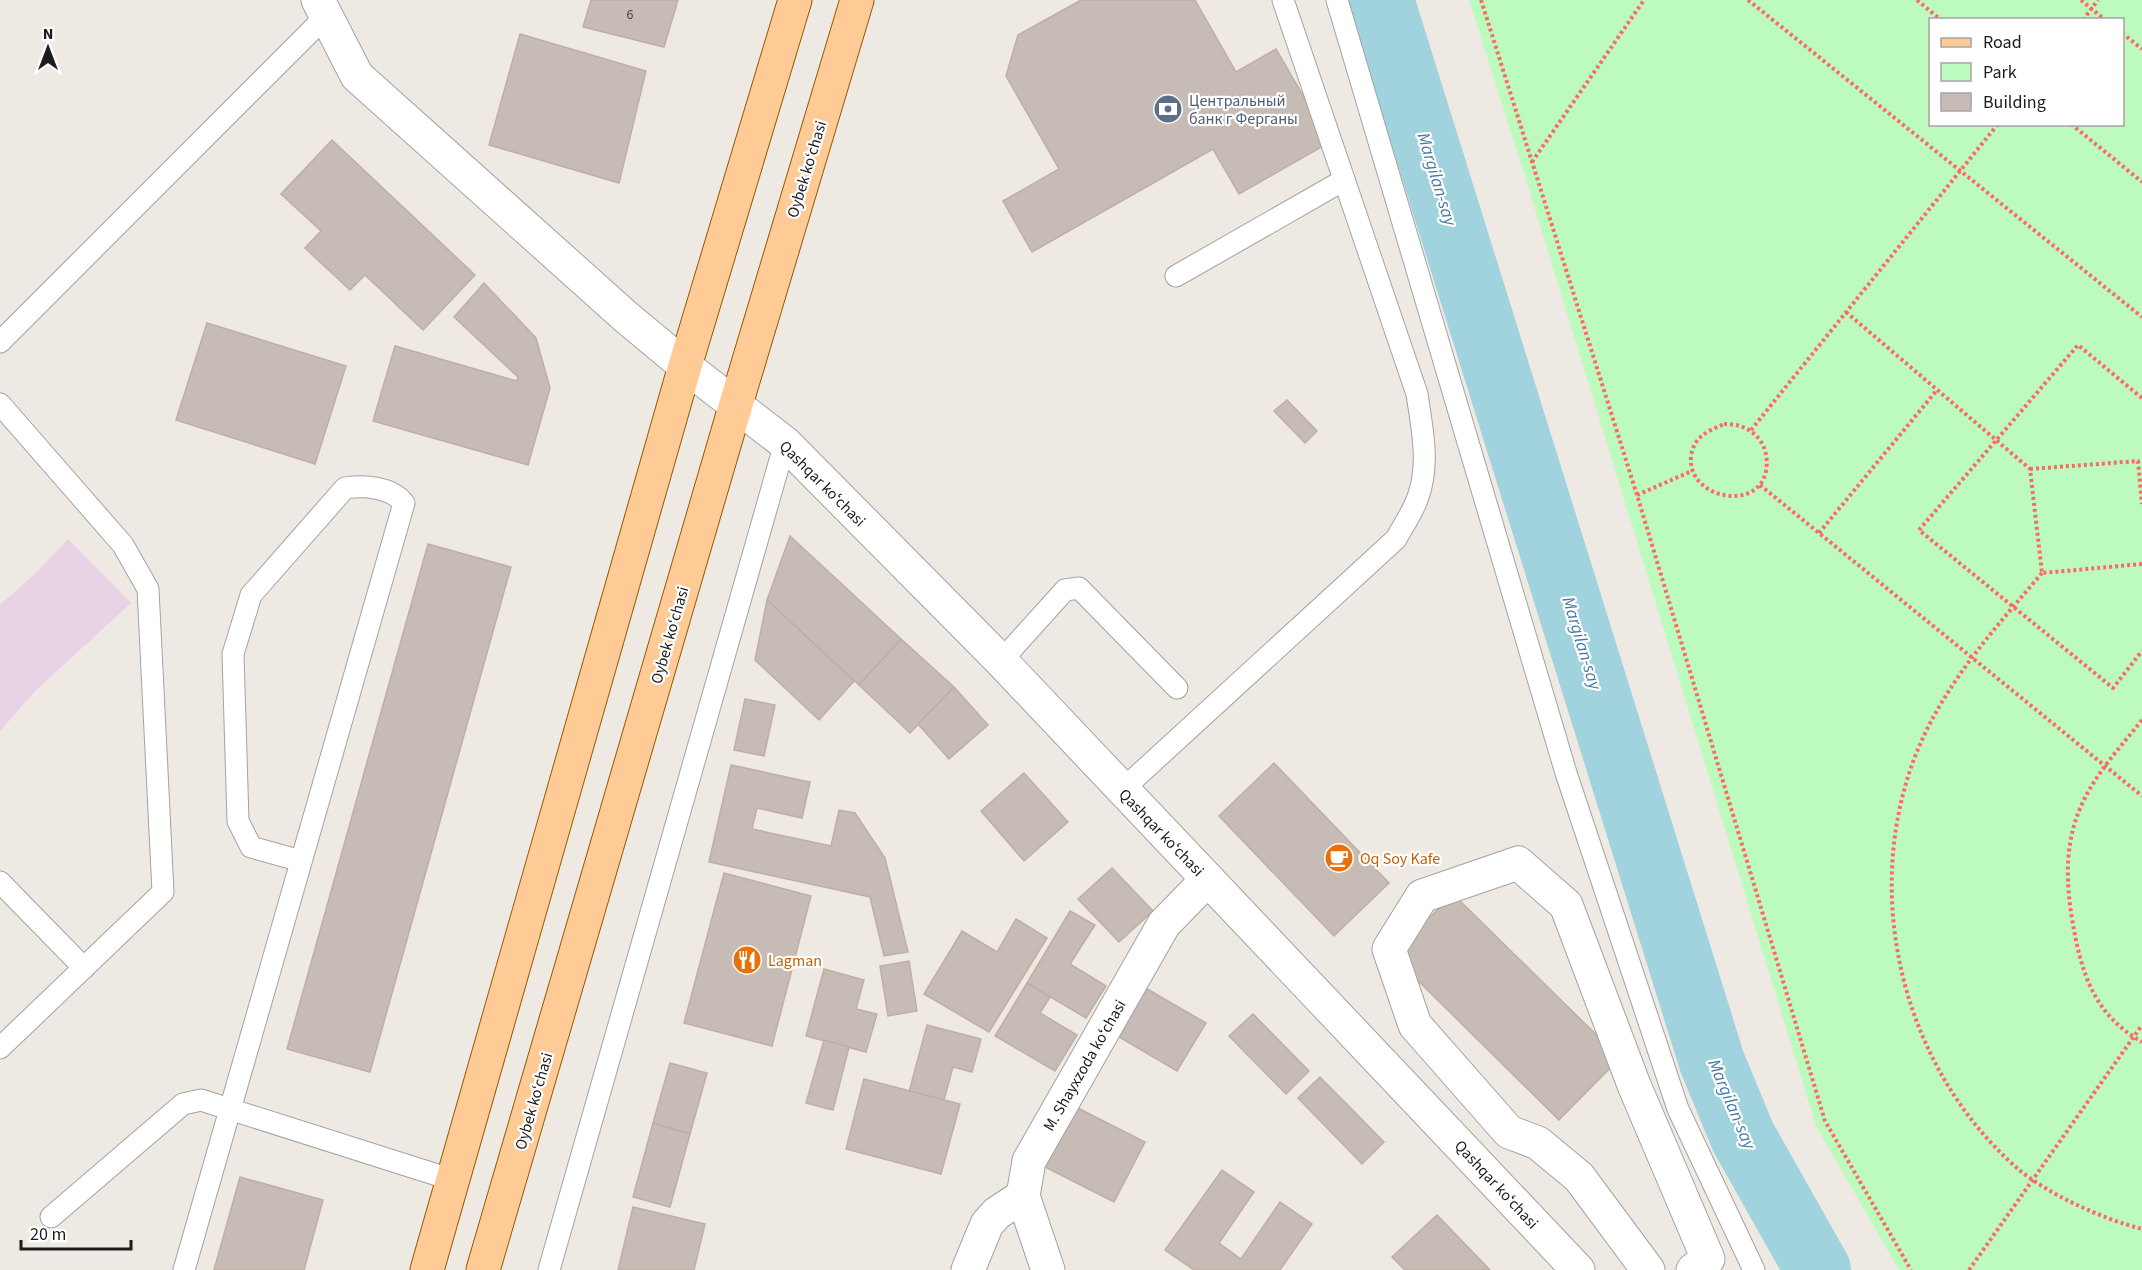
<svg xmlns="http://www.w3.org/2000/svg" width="2142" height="1270" viewBox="0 0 2142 1270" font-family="'Source Sans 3',sans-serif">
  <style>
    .industrial { fill: #e8d3e5 }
    .park { fill: #bcfbbd; fill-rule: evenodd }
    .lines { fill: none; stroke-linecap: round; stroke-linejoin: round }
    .river { stroke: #a0d3dd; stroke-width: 66 }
    .building { fill: #c6bbb5; stroke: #c0aea4; stroke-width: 1.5 }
    .lane-casing { stroke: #a3a3a3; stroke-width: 23 }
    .street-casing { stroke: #a3a3a3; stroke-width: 35 }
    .primary-casing { stroke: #955a00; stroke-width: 35 }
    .path { stroke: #fd6a63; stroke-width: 4; stroke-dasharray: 3 3; stroke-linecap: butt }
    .lane { stroke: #fff; stroke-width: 21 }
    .street { stroke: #fff; stroke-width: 33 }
    .primary { stroke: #fecb97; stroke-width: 33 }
    .labels { text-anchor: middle; stroke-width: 4.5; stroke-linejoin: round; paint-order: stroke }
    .number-label { font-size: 14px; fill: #464442 }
    .service-label { font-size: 16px; fill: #4e5e75; stroke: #fff; text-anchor: start }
    .street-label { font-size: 16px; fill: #1c1c1c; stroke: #fff }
    .food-label { font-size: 16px; fill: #c56008; stroke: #fff; text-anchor: start }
    .water-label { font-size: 18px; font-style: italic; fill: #447ba6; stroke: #fff }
  </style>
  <rect width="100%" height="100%" fill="#eee9e2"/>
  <!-- industrial -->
  <path class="industrial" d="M68,539L131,603L35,691L0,731V605L37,572Z"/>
  <!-- park -->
  <path class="park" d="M1469,0H2142V1270H1899L1816,1126L1524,173ZM1930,20H2122V124H1930Z"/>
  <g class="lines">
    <!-- river -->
    <path class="river" d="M1381,0L1712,1062L1743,1137L1818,1270"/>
  </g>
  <!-- building -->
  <g class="building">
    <path d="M591,0H678L664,47L583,27Z"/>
    <path d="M1081,0H1195L1236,72L1276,49L1330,142L1239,194L1213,149L1032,252L1003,201L1059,169L1006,76L1018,35Z"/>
    <path d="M520,34L646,71L619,183L489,145Z"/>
    <path d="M332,140L475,275L423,330L365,275L350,290L305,248L321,231L281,194Z"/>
    <path d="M484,283L536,338L550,388L528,465L373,421L395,346L517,381L518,377L454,317Z"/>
    <path d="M207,323L346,366L315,464L176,420Z"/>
    <path d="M1287,400L1317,431L1305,443L1274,411Z"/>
    <path d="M790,536L901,639L859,685L767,600Z"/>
    <path d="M428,544L511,567L370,1072L287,1049Z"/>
    <path d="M767,600L854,681L819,720L755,660Z"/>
    <path d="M901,639L954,687L910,733L859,685Z"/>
    <path d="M954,687L988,725L949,759L918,724Z"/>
    <path d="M745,699L775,705L764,756L734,750Z"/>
    <path d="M1274,763L1389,883L1334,936L1219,816Z"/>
    <path d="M731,765L810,782L802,818L757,808L752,829L831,846L839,810L855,813L885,858L908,952L884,956L870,897L709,862Z"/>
    <path d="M1024,773L1068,822L1024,861L981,811Z"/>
    <path d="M1112,868L1153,911L1119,942L1078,899Z"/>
    <path d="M724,873L811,896L772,1046L684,1023Z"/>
    <path d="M1453,894L1620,1058L1559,1120L1392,955Z"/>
    <path d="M1070,911L1095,925L1070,964L1106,986L1086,1018L1027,983Z"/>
    <path d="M1016,919L1047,938L989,1032L924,994L962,931L997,952Z"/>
    <path d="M909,961L917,1011L888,1016L880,966Z"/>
    <path d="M824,969L864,980L856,1009L877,1014L866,1052L806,1036Z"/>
    <path d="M1027,983L1050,997L1040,1013L1077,1035L1055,1071L995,1036Z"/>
    <path d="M1142,986L1206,1023L1177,1071L1114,1034Z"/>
    <path d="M1253,1014L1309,1071L1286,1094L1229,1036Z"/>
    <path d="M927,1025L981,1039L972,1072L953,1067L944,1100L909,1092Z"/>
    <path d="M824,1040L849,1047L833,1110L806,1103Z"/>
    <path d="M670,1063L707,1073L690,1134L653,1123Z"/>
    <path d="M1320,1077L1384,1142L1362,1164L1298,1098Z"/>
    <path d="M864,1079L960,1104L941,1174L846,1149Z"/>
    <path d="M1068,1103L1145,1142L1114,1202L1037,1163Z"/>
    <path d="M653,1123L690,1134L670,1207L633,1197Z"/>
    <path d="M1222,1170L1254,1192L1219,1243L1241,1259L1280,1202L1312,1224L1280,1270H1194L1165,1250Z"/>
    <path d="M240,1177L323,1200L304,1270H214Z"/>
    <path d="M633,1207L705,1224L694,1270H618Z"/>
    <path d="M1437,1215L1490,1270H1405L1392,1257Z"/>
  </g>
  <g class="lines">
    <!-- lane casing -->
    <g class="lane-casing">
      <g id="lane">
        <path d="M1337,0L1566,773L1678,1109L1754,1270"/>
        <path d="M1176,276L1344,180"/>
        <path d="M0,342L326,16"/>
        <path d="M0,404L123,545L148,589L163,892L0,1048"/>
        <path d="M1001,661L1065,590L1079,588L1177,688"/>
        <path d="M1122,790L1396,539C1403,526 1413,512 1418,497C1430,464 1422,428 1417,394L1283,0"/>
        <path d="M0,882L84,968"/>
        <path d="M51,1217L183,1104L201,1100L453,1180"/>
        <path d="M184,1270L404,503C391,487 365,485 345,488L251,595L233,654L238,821L251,847L301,861"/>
        <path d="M549,1270L785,443"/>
      </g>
    </g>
    <!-- street casing -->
    <g class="street-casing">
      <g id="street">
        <path d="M318,0L357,76L626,317L685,366L785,443L1001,661L1578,1270"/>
        <path d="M968,1270L987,1224L997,1213L1023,1196"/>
        <path d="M1048,1270L1023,1196L1029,1161L1164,924L1208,879"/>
        <path d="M1648,1270L1579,1177L1538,1143L1509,1132L1415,1025L1389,949L1422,896L1518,863L1566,905L1634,1085L1708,1259L1693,1270"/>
      </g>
    </g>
    <!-- primary casing -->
    <g class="primary-casing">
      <g id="primary">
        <path d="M427,1270L685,366L795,0"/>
        <path d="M483,1270L736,404L857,0"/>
      </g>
    </g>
    <!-- path -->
    <g class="path">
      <path d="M1481,0L1637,495L1825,1121L1911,1270"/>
      <path d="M1748,0L2142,317"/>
      <path d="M1917,0L1941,20"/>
      <path d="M2081,0L2105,20"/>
      <path d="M2083,20L2098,0"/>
      <path d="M2122,33L2142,49"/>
      <path d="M2071,124L2142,182"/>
      <path d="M1532,162L1644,0"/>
      <path d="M1846,312L2030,469L2042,573L2142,564"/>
      <path d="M2142,398L2078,345L1919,530L2113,688L2142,651"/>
      <path d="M1724,424C1751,423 1771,443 1766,471C1758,513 1687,498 1691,457C1693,437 1708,431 1724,424Z"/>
      <path d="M1751,430L1998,124"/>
      <path d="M2030,469L2138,461L2142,504"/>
      <path d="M1760,485L2142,796"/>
      <path d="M1637,495L1692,471"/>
      <path d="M1819,533L1937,390"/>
      <path d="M2042,573C1992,632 1940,688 1913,762C1862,902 1905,1070 2017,1168C2047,1194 2103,1219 2142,1229"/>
      <path d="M2142,720C2119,749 2093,776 2079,811C2065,846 2066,882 2072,919C2081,972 2093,1014 2142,1042"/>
      <path d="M1969,1270L2142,1025"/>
    </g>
    <!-- lane -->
    <use href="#lane" class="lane"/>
    <!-- street -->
    <use href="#street" class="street"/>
    <!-- primary -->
    <use href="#primary" class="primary"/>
  </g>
  <!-- icons -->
  <defs>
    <g id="bank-disc" transform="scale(1.5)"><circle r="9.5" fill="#5c6f8a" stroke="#fff"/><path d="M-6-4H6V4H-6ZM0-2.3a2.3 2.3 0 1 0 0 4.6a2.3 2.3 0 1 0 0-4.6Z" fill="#fff"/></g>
    <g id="cafe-disc" transform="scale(1.5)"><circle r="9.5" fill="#e8710a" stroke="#fff"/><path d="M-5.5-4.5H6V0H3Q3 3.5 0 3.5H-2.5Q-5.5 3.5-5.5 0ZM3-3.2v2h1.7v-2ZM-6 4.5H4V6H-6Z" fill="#fff"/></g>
    <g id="restaurant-disc" transform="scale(1.5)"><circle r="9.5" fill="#e8710a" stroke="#fff"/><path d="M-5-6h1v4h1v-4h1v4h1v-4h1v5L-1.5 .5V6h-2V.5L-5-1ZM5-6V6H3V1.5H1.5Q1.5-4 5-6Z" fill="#fff"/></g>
  </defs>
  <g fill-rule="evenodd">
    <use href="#bank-disc" x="1168" y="109"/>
    <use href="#cafe-disc" x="1339" y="858"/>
    <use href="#restaurant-disc" x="747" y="960"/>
  </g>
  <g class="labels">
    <!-- number labels -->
    <g class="number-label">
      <text x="630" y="19">6</text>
    </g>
    <!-- service labels -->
    <g class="service-label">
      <text x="1189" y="106">Центральный<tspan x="1189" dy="18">банк г Ферганы</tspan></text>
    </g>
    <!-- street labels -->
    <g class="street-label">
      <text transform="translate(806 169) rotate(-73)" y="6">Oybek ko‘chasi</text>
      <text transform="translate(823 483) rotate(45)" y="6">Qashqar koʻchasi</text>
      <text transform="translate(669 635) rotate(-74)" y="6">Oybek ko‘chasi</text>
      <text transform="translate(1162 832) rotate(46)" y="6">Qashqar koʻchasi</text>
      <text transform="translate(1084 1065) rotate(-60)" y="6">M. Shayxzoda koʻchasi</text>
      <text transform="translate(533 1101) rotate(-74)" y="6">Oybek ko‘chasi</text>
      <text transform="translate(1497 1184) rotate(47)" y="6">Qashqar koʻchasi</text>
    </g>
    <!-- food labels -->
    <g class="food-label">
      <text x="1360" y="864">Oq Soy Kafe</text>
      <text x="768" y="966">Lagman</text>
    </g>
    <!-- water labels -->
    <g class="water-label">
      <text transform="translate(1437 179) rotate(73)" y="6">Margilan-say</text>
      <text transform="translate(1582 643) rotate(73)" y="6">Margilan-say</text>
      <text transform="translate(1732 1104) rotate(67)" y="6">Margilan-say</text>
    </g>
  </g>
  <!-- legend -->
  <rect x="1929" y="18" width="195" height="108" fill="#ffffff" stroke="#a4a4a4" stroke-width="1.5"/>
  <rect x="1941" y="38" width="30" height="9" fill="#fecb97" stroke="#a4a4a4" stroke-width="1.5"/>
  <text x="1983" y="48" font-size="18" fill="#1c1c1c">Road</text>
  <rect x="1941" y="63" width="30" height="18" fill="#bcfbbd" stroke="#a4a4a4" stroke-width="1.5"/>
  <text x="1983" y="78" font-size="18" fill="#1c1c1c">Park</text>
  <rect x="1941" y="93" width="30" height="18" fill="#c6bbb5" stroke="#a4a4a4" stroke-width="1.5"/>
  <text x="1983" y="108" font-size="18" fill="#1c1c1c">Building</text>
  <!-- north arrow -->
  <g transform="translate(48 48)" stroke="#ffffff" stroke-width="4.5" paint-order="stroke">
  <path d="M0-4.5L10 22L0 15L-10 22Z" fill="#1c1c1c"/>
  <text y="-9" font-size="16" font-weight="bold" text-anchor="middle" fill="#1c1c1c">N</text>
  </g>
  <!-- scale -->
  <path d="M21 1240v9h110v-9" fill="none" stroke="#1c1c1c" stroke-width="3"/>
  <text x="30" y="1240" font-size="18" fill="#1c1c1c" stroke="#ffffff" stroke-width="4.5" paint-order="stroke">20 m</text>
</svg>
